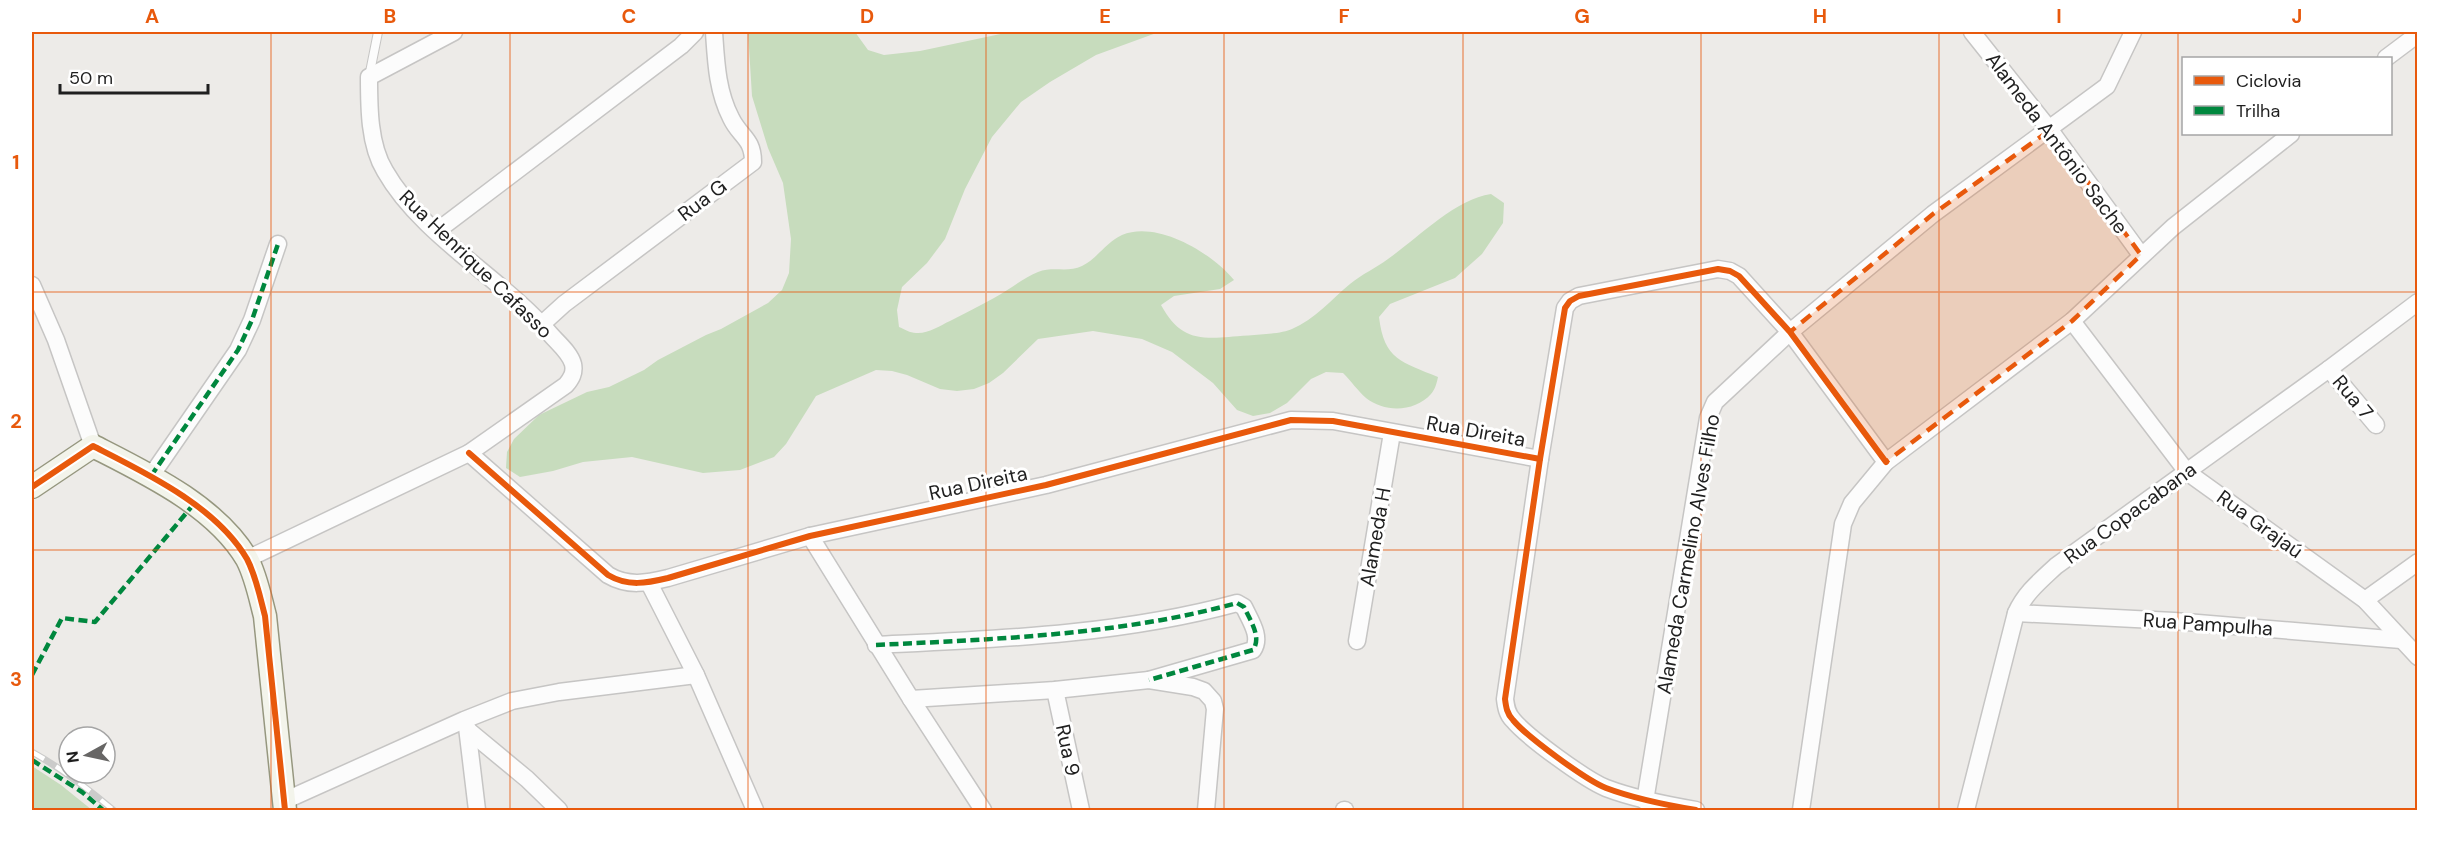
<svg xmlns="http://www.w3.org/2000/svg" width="2449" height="842" viewBox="0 0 2449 842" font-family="'DM Sans',sans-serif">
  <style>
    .forest { fill: #c7dcbd }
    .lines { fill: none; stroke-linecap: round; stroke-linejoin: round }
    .service-casing { stroke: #c6c5c4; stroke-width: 10 }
    .minor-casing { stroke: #c6c5c4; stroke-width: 19 }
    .secondary-casing { stroke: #96977f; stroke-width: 25 }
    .service { stroke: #fcfcfc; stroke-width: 8 }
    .minor { stroke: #fcfcfc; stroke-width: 16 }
    .secondary { stroke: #f3f4eb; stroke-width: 22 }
    .rail-casing { stroke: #cbcbca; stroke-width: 7 }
    .rail { stroke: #fff; stroke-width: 4.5; stroke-dasharray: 14; stroke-linecap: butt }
    .quiet { stroke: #00873e; stroke-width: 4.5; stroke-dasharray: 9 4.5; stroke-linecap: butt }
    .cycleway-casing { stroke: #fff; stroke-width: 10 }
    .cycleway { stroke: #e8590c; stroke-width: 6 }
    .marked { fill: #e8590c; fill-opacity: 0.2; stroke: #e8590c; stroke-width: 4.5; stroke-dasharray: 12 8; stroke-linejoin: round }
    .grid { fill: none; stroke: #e8590c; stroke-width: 1.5; stroke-opacity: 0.55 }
    .labels { text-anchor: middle; stroke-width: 6; stroke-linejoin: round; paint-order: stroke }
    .street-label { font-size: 20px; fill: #1f1f1f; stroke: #fff }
    .neatline { fill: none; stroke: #e8590c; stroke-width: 2 }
    .grid-label { font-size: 20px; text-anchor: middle; font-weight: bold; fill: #e8590c }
  </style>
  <rect width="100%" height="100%" fill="#edebe8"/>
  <!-- forest -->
  <g class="forest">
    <path d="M748,32H855L868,50L884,55L920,51L1010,32H1159L1096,55L1050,82L1021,102L992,137L965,189L945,239L927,263L902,287L897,310L899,327C904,329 910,333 916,333C928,334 939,326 950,321C965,313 980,306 994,298C1009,290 1023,278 1038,272C1053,266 1068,273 1082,266C1097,259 1106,242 1122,235C1157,220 1212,253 1234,280L1220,289L1174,296L1161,305C1178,336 1195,340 1229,337C1244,335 1280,335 1292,329C1314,320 1332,299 1350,284C1362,274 1376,268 1388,259C1418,238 1455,199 1491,194L1504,203L1503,223L1482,254L1455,278L1390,304L1379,317C1384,360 1402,362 1438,377C1437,382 1435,390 1431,394C1415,412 1385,413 1366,398C1358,391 1351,381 1343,373L1326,372L1311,379L1287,403L1270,413L1253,416L1237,410L1213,383L1172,352L1142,339L1093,331L1038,339L1003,373L989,383L974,389L957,391L940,389L907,375L892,371L876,370L816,396L786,444L774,457L740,470L703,473L632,457L583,462L553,471L520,477L506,468L507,452L514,439L539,415L587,392L609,387L644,370L658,360L706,335L721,329L768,303L782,290L789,273L791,239L783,183L768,148L752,96Z"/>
    <path d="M32,766L61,785L92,810H32Z"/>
  </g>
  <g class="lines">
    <!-- service casing -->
    <g class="service-casing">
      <path id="service" d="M369,77L378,32"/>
    </g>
    <!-- minor casing -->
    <g class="minor-casing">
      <g id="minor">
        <path d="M1972,32L2050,130L2141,255"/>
        <path d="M2386,58L2418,34"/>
        <path d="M437,231L681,46L695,32"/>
        <path d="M32,285L56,340L93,446"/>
        <path d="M2072,321L2187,472L2365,600L2418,657"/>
        <path d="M542,324L564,304L753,162C753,138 740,137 731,118C717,91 716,61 714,32"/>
        <path d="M2329,369L2376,425"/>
        <path d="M469,453L608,575C628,587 647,583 668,578L810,536L1046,485L1291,420L1333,421L1540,459"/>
        <path d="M151,476L238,350L252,320L278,244"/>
        <path d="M810,536L911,699L983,810"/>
        <path d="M247,559L469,453L566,385C571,379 575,373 573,364C570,353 558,343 551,335C502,278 422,236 385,171C369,145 369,107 369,77L454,32"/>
        <path d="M649,583L696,675L755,810"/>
        <path d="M2365,600L2418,562"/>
        <path d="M2016,613L2174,621L2401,640"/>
        <path d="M1357,641L1392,433"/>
        <path d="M876,645C998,639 1120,635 1237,603L1244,607C1250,620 1262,637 1253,650L1149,680"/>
        <path d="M1055,690L1081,810"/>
        <path d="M911,699L1055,690L1149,680L1193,687L1204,691L1213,701L1215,709L1206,810"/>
        <path d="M467,727L477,810"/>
        <path d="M469,731L527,779L559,810"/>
        <path d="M284,801L464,720L512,701L559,692L696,675"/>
        <path d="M1645,801L1708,418L1715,402L1790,332L1933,214L2107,86L2133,32"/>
        <path d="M1344,810H1345"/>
        <path d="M1696,810C1666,805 1635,799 1606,788C1586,780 1527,737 1513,720C1507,714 1506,707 1505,699L1540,459L1565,308L1570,301L1579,296L1718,269L1730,271L1739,276L1790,332L1886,462"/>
        <path d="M1801,810L1843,524L1852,503L1886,462L2072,321L2173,227L2291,134"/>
        <path d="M1966,810L2016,613C2025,593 2040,581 2056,566L2329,369L2418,302"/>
      </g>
    </g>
    <!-- secondary casing -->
    <g class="secondary-casing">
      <path id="secondary" d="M32,487L93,446C146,473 216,506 247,559C256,576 260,597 265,616L285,810"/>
    </g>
    <!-- service -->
    <use href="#service" class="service"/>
    <!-- minor -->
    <use href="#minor" class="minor"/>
    <!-- secondary -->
    <use href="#secondary" class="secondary"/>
    <!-- rail casing -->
    <g class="rail-casing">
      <path id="rail" d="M32,752C61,768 87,788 113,810"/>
    </g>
    <!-- rail -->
    <use href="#rail" class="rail"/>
    <!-- quiet -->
    <g class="quiet">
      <path d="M151,476L238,350L252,320L278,244"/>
      <path d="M876,645C998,639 1120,635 1237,603L1244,607C1250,620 1262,637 1253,650L1149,680"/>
      <path d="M32,675L62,618L95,622L193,505"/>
      <path d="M32,760L82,792L103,810"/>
    </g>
    <!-- cycleway casing -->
    <g class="cycleway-casing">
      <g id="cycleway">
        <path d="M469,453L608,575C628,587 647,583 668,578L810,536L1046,485L1291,420L1333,421L1540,459"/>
        <path d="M32,487L93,446C146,473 216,506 247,559C256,576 260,597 265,616L285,810"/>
        <path d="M1696,810C1666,805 1635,799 1606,788C1586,780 1527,737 1513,720C1507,714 1506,707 1505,699L1540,459L1565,308L1570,301L1579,296L1718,269L1730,271L1739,276L1790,332L1886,462"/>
      </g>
    </g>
    <!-- cycleway -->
    <use href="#cycleway" class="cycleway"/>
  </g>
  <!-- marked area -->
  <path class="marked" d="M2050,130L2141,255L2072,321L1886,462L1790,332L1933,214Z"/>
  <!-- grid -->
  <path class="grid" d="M271,32V810M510,32V810M748,32V810M986,32V810M1224,32V810M1463,32V810M1701,32V810M1939,32V810M2178,32V810M32,292H2418M32,550H2418"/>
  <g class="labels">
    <!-- street labels -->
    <g class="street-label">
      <text transform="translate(2057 143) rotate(53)" y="7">Alameda Antônio Sache</text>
      <text transform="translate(702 200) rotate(-37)" y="7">Rua G</text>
      <text transform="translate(476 264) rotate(44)" y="7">Rua Henrique Cafasso</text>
      <text transform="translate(2353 397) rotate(50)" y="7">Rua 7</text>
      <text transform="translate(1476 431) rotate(10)" y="7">Rua Direita</text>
      <text transform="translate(978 483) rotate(-12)" y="7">Rua Direita</text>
      <text transform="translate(2130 513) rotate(-36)" y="7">Rua Copacabana</text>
      <text transform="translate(2260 524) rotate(36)" y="7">Rua Grajaú</text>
      <text transform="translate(1375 537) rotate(-80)" y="7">Alameda H</text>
      <text transform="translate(1688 554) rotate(-80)" y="7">Alameda Carmelino Alves Filho</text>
      <text transform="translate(2208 624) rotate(4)" y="7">Rua Pampulha</text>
      <text transform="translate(1068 750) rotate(78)" y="7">Rua 9</text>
    </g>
  </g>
  <!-- border -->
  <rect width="2449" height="842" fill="none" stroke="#ffffff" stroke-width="66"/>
  <!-- legend -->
  <rect x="2182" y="57" width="210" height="78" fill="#ffffff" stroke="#a5a5a5" stroke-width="1.5"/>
  <rect x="2194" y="76" width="30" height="9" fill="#e8590c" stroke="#a5a5a5" stroke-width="1.5"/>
  <text x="2236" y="87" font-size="18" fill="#1f1f1f">Ciclovia</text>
  <rect x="2194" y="106" width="30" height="9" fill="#00873e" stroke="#a5a5a5" stroke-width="1.5"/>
  <text x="2236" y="117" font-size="18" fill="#1f1f1f">Trilha</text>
  <!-- north arrow -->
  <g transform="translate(87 755) rotate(262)"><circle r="28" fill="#ffffff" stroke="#a5a5a5" stroke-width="1.5"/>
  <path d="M0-4.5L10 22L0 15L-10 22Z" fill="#676665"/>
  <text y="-9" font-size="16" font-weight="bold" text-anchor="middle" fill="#1f1f1f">N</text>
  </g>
  <!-- scale -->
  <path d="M60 84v9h148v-9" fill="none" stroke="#1f1f1f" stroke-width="3"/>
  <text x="69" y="84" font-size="18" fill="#1f1f1f" stroke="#ffffff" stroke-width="4.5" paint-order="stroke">50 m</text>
  <rect x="33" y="33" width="2383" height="776" class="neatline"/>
  <g class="grid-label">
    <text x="152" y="23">A</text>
    <text x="390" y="23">B</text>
    <text x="629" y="23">C</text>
    <text x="867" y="23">D</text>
    <text x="1105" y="23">E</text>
    <text x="1344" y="23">F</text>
    <text x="1582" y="23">G</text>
    <text x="1820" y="23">H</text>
    <text x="2059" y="23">I</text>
    <text x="2297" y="23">J</text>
    <text x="16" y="169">1</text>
    <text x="16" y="428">2</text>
    <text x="16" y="686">3</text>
  </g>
</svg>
